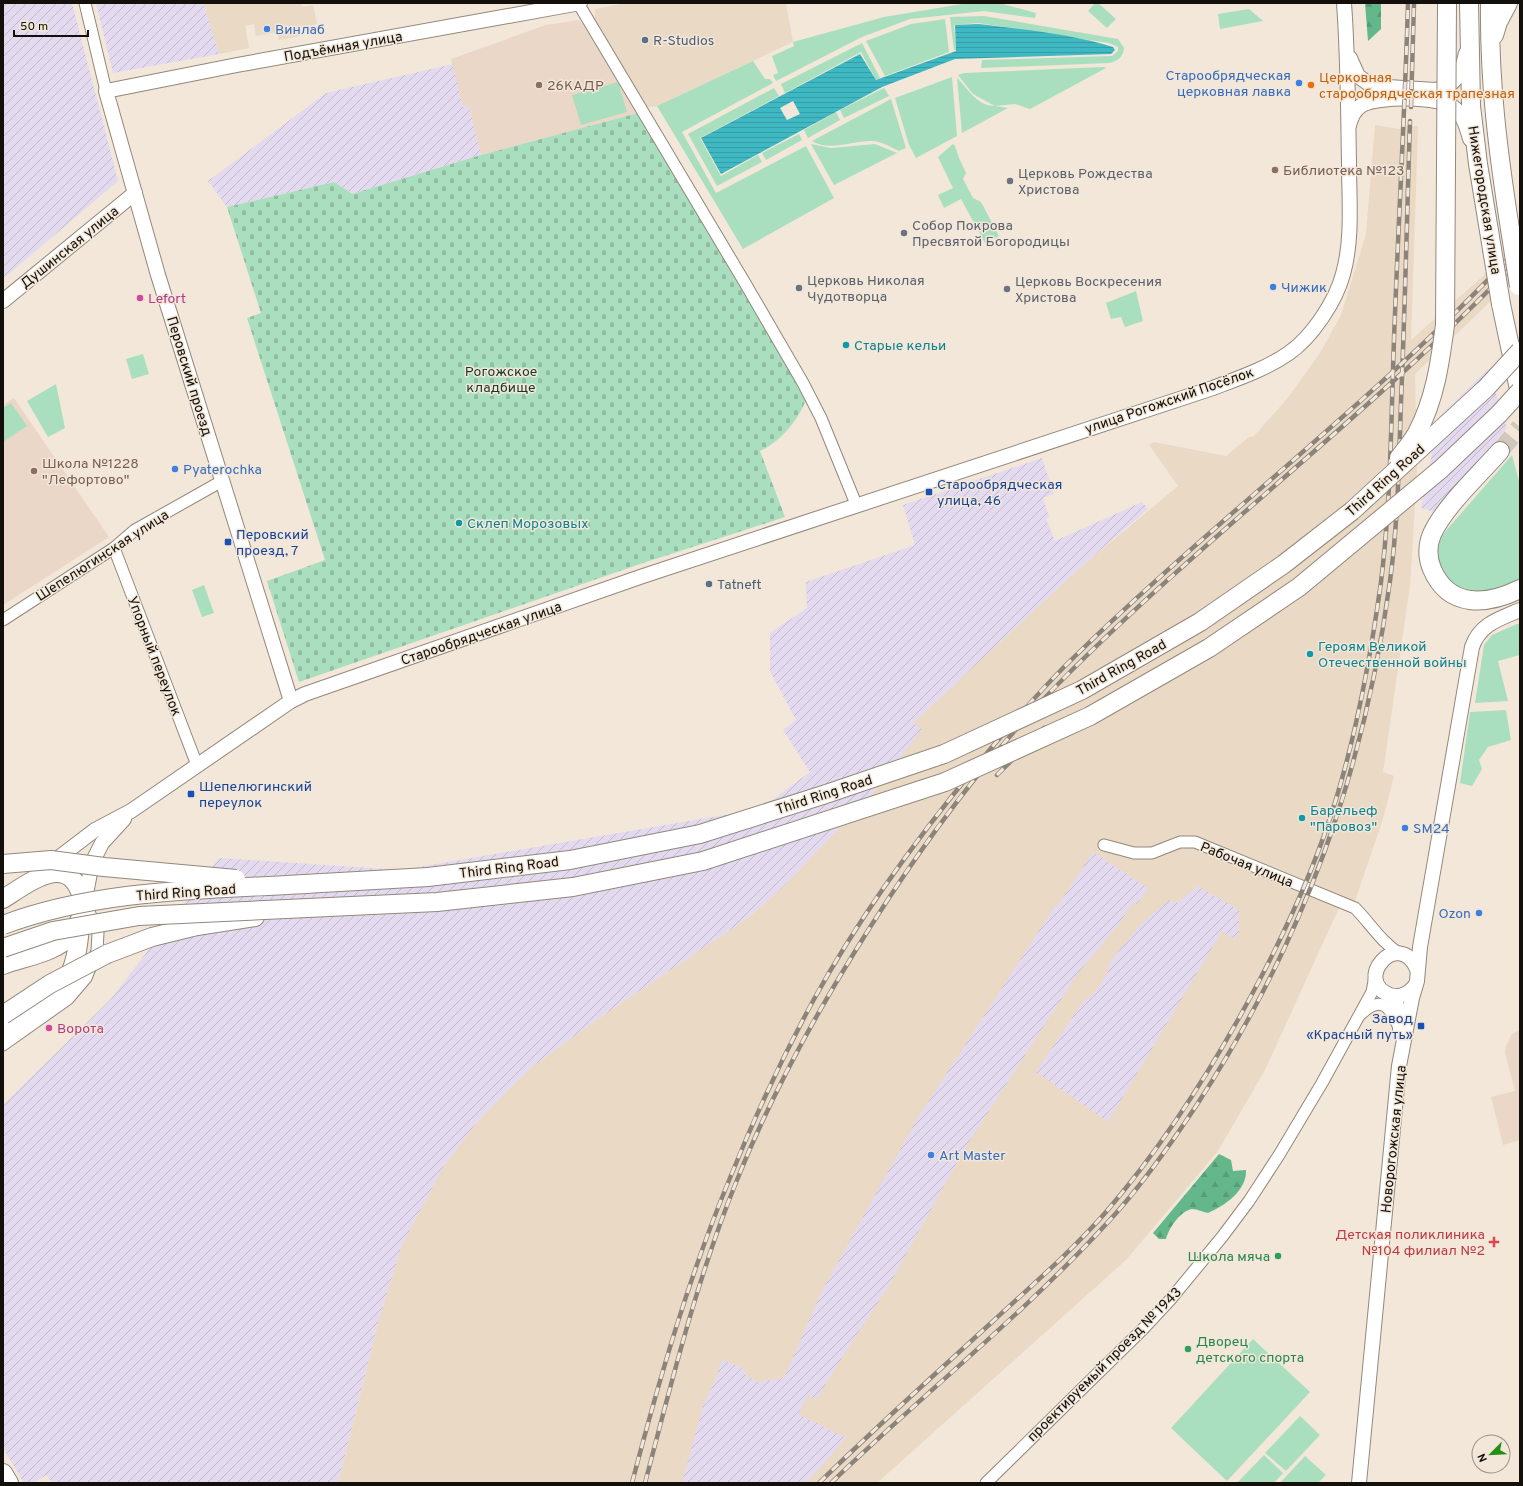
<svg xmlns="http://www.w3.org/2000/svg" width="1523" height="1486" viewBox="0 0 1523 1486" font-family="Overpass,sans-serif">
  <style>
    .built { fill: #e9d9c5 }
    .industrial { fill: url(#industrial-furrows) }
    .education { fill: #ead7c7 }
    .green { fill: #a9dfbf }
    .forest { fill: url(#forest-firs) }
    .cemetery { fill: url(#cemetery-stones) }
    .water { fill: url(#water-rules); fill-rule: evenodd }
    .lines { fill: none; stroke-linecap: round; stroke-linejoin: round }
    .primary-tunnel { stroke: #d1c7ba; stroke-width: 18; stroke-dasharray: 18 9; stroke-linecap: butt }
    .minor-casing { stroke: #92887b; stroke-width: 13 }
    .tertiary-casing { stroke: #92887b; stroke-width: 16 }
    .primary-casing { stroke: #92887b; stroke-width: 20 }
    .minor { stroke: #fff; stroke-width: 11 }
    .tertiary { stroke: #fff; stroke-width: 14 }
    .primary { stroke: #fff; stroke-width: 18 }
    .rail-casing { stroke: #8c847a; stroke-width: 4.5 }
    .rail { stroke: #f2e7d9; stroke-width: 3; stroke-dasharray: 9; stroke-linecap: butt }
    .primary-bridge-casing { stroke: #92887b; stroke-width: 20; stroke-linecap: butt }
    .primary-bridge { stroke: #fff; stroke-width: 18 }
    .shop-dot { fill: #3f7fe0; stroke: #f2e7d9; stroke-width: 1.5 }
    .service-dot { fill: #5c6f8a; stroke: #f2e7d9; stroke-width: 1.5 }
    .education-dot { fill: #8d6e63; stroke: #f2e7d9; stroke-width: 1.5 }
    .food-dot { fill: #e8710a; stroke: #f2e7d9; stroke-width: 1.5 }
    .worship-dot { fill: #6b7280; stroke: #f2e7d9; stroke-width: 1.5 }
    .hotel-dot { fill: #d1479c; stroke: #f2e7d9; stroke-width: 1.5 }
    .culture-dot { fill: #0f9aa8; stroke: #f2e7d9; stroke-width: 1.5 }
    .transit-dot { fill: #1a4fb4; stroke: #f2e7d9; stroke-width: 1.5 }
    .health-dot { fill: #e0444e; stroke: #f2e7d9; stroke-width: 1.5 }
    .leisure-dot { fill: #2e9e5b; stroke: #f2e7d9; stroke-width: 1.5 }
    .labels { text-anchor: middle; stroke-width: 3; stroke-linejoin: round; paint-order: stroke }
    .shop-label { font-size: 14px; fill: #366cbe; stroke: #f2e7d9; text-anchor: start }
    .service-label { font-size: 14px; fill: #4e5e75; stroke: #f2e7d9; text-anchor: start }
    .street-label { font-size: 14px; fill: #130f0a; stroke: #f2e7d9 }
    .food-label { font-size: 14px; fill: #c56008; stroke: #f2e7d9; text-anchor: start }
    .education-label { font-size: 14px; fill: #785e54; stroke: #f2e7d9; text-anchor: start }
    .worship-label { font-size: 14px; fill: #5b616d; stroke: #f2e7d9; text-anchor: start }
    .hotel-label { font-size: 14px; fill: #b23c85; stroke: #f2e7d9; text-anchor: start }
    .culture-label { font-size: 14px; fill: #0d838f; stroke: #f2e7d9; text-anchor: start }
    .park-label { font-size: 14px; fill: #163a28; stroke: #f2e7d9 }
    .transit-label { font-size: 14px; fill: #164399; stroke: #f2e7d9; text-anchor: start }
    .health-label { font-size: 14px; fill: #be3a42; stroke: #f2e7d9; text-anchor: end }
    .leisure-label { font-size: 14px; fill: #27864d; stroke: #f2e7d9; text-anchor: end }
  </style>
  <defs>
    <pattern id="industrial-furrows" width="10" height="10" patternUnits="userSpaceOnUse"><rect width="10" height="10" fill="#e3daef"/><path d="M-1 1l2-2M0 10L10 0M9 11l2-2" fill="none" stroke="#c2bacc"/></pattern>
    <pattern id="forest-firs" width="22" height="20" patternUnits="userSpaceOnUse"><rect width="22" height="20" fill="#64b78a"/><path d="M5 1l3.5 6h-7zM16 11l3.5 6h-7z" fill="#569c76"/></pattern>
    <pattern id="cemetery-stones" width="16" height="16" patternUnits="userSpaceOnUse"><rect width="16" height="16" fill="#a9dfbf"/><path d="M2 7V4a2 2 0 0 1 4 0v3zM10 15v-3a2 2 0 0 1 4 0v3z" fill="#91bea3"/></pattern>
    <pattern id="water-rules" width="6" height="5" patternUnits="userSpaceOnUse"><rect width="6" height="5" fill="#3eb8c3"/><path d="M0 2.5h6" fill="none" stroke="#369da6"/></pattern>
  </defs>
  <rect width="100%" height="100%" fill="#f2e7d9"/>
  <!-- built -->
  <g class="built">
    <path d="M203,3H301L302,7L313,5L317,24L298,28L300,36L279,40L277,32L256,36L254,24L245,26L249,48L219,54Z"/>
    <path d="M626,3H786L793,42L657,106L643,108L595,27V9Z"/>
    <path d="M1375,125L1399,129L1402,126H1418L1411,340L1482,277L1520,232V273L1415,374L1417,472L1410,586L1383,772L1394,776L1383,819L1355,901L1338,910L1265,1070L1218,1151L1126,1260L877,1483H338L379,1319L402,1245L443,1167L477,1122L511,1087L533,1066L605,1014L749,917L781,889L876,789L921,729L913,723L1075,572L1178,486L1149,445L1154,442L1226,456L1249,437L1254,436L1287,399L1320,353L1341,315L1366,234Z"/>
  </g>
  <!-- industrial -->
  <g class="industrial">
    <path d="M3,3H72L118,181L3,279Z"/>
    <path d="M96,3H203L219,54L113,73Z"/>
    <path d="M453,64L463,107L469,106L481,155L352,194L334,182L227,207L208,181L326,93Z"/>
    <path d="M1488,369L1507,428L1434,512L1421,508L1439,417Z"/>
    <path d="M1042,458L1054,494L1043,498L1049,517L1046,519L1055,541L1142,502L1148,509L1075,572L913,723L922,729L876,789L781,889L749,917L605,1014L533,1066L511,1087L477,1122L443,1167L402,1245L379,1319L338,1483H52L46,1475L34,1483H24L3,1448V1105L110,1000L219,858L401,870L760,809L810,772L783,730L796,720L770,671V633L807,608L806,582L915,545L903,505Z"/>
    <path d="M1093,852L1148,888L1137,904L1133,902L1119,924L1078,973L965,1148L888,1287L846,1351L816,1400L808,1395L798,1414L846,1438L806,1483H682L703,1406L715,1381L722,1359L747,1371L745,1375L758,1382L784,1378L821,1293L916,1121L1055,906L1057,907Z"/>
    <path d="M1197,886L1239,910V932L1235,939L1222,931L1108,1122L1036,1072L1082,1003L1095,992L1108,972L1109,963L1143,922L1169,900L1178,903Z"/>
  </g>
  <!-- education -->
  <g class="education">
    <path d="M579,20L585,27L638,113L481,155L469,106L463,107L451,59L546,25Z"/>
    <path d="M14,398L109,537L3,605V405Z"/>
    <path d="M1520,1030V1140L1503,1145L1491,1097L1515,1091L1505,1053L1506,1046L1512,1034Z"/>
  </g>
  <!-- green -->
  <g class="green">
    <path d="M968,3H999L1036,13L1035,18L984,11L910,19L862,37L776,81L773,75L778,73L772,56L794,46L793,42L884,17Z"/>
    <path d="M1095,3H1098L1116,19L1107,28L1088,11Z"/>
    <path d="M1249,9L1263,21L1220,29L1218,14Z"/>
    <path d="M984,16L1118,39L1124,48C1123,57 1118,61 1109,63L981,68L982,60L1112,56L1118,51V47L1109,43L978,23L954,25L956,50H954L950,17Z"/>
    <path d="M945,19L949,52L885,76L866,41L911,24Z"/>
    <path d="M862,43L880,78L876,80L861,52L785,93L781,84Z"/>
    <path d="M753,61L765,79H770L773,83L682,132L716,193L806,146L834,198L743,249L657,106Z"/>
    <path d="M1104,67L1106,68L1030,109L1015,104L995,106L1008,108L962,133L957,78C968,88 976,106 995,106L973,94L958,75L964,73Z"/>
    <path d="M952,77L957,136L916,158L909,145L895,98Z"/>
    <path d="M618,82L627,112L581,125L572,95Z"/>
    <path d="M774,88L779,96L700,138L721,176L758,155L762,162L717,186L688,134Z"/>
    <path d="M884,88L889,96L844,118L840,110Z"/>
    <path d="M891,99L906,148L899,151C891,147 883,142 873,141C854,140 830,152 812,141Z"/>
    <path d="M836,112L840,120L808,138L804,130Z"/>
    <path d="M799,134L802,140L766,160L762,153Z"/>
    <path d="M811,144L831,148L875,144L897,153L834,185Z"/>
    <path d="M953,144L955,146L959,158L966,173L963,179L973,198L981,202L999,236L985,243L961,199L944,208L938,195L953,188L938,157Z"/>
    <path d="M1136,291L1143,321L1125,327L1121,317L1111,319L1106,303Z"/>
    <path d="M143,354L149,374L132,379L126,359Z"/>
    <path d="M56,384L65,428L48,437L27,401Z"/>
    <path d="M11,403L27,426L3,442V408Z"/>
    <path d="M1512,455L1520,485V579C1507,585 1488,593 1473,592C1445,590 1435,565 1437,541Z"/>
    <path d="M204,585L214,613L202,617L192,590Z"/>
    <path d="M1517,624H1520V655L1498,661L1508,701L1475,703L1484,645L1492,635Z"/>
    <path d="M1506,710L1511,740L1488,747L1479,760L1482,769L1472,786L1460,783L1470,712Z"/>
    <path d="M1253,1339L1310,1392L1227,1481L1171,1428Z"/>
    <path d="M1300,1416L1320,1435L1286,1471L1265,1453Z"/>
    <path d="M1264,1455L1283,1473L1274,1483H1237Z"/>
    <path d="M1305,1456L1326,1475L1318,1483H1280Z"/>
  </g>
  <!-- forest -->
  <g class="forest">
    <path d="M1365,3H1381V29L1368,41Z"/>
    <path d="M1219,1154L1231,1160L1233,1171L1246,1170C1247,1191 1224,1206 1208,1213C1203,1212 1197,1209 1192,1209C1180,1211 1169,1228 1166,1239H1159L1153,1233Z"/>
  </g>
  <!-- cemetery -->
  <path class="cemetery" d="M638,113L773,340L806,399C799,420 780,442 760,451L785,517L640,564L299,682L267,581L325,560L247,318L261,313L227,207L334,182L352,194L481,155Z"/>
  <!-- water -->
  <path class="water" d="M978,24C1020,29 1073,34 1113,47L1115,50L1111,54L955,59L882,87L721,174L701,138L860,54L876,80L956,51L955,25ZM793,101L800,114L787,120L780,108Z"/>
  <g class="lines">
    <!-- primary-tunnel -->
    <path class="primary-tunnel" d="M1500,451L1520,427"/>
    <!-- minor casing -->
    <g class="minor-casing">
      <g id="minor">
        <path d="M85,3L106,91"/>
        <path d="M578,3L745,283L803,383L821,418L856,504"/>
        <path d="M114,548L197,765"/>
        <path d="M3,620L114,548L135,530L222,481"/>
        <path d="M1104,845L1134,853H1152L1180,842H1195L1355,908C1370,923 1381,942 1400,954"/>
        <path d="M1361,1014C1381,995 1390,1006 1399,1028"/>
        <path d="M3,1045L68,999L86,978L97,951L98,933L90,914L83,910"/>
        <path d="M986,1483L1144,1328L1170,1300L1222,1237L1249,1201L1279,1155L1322,1083L1372,992L1375,976"/>
      </g>
    </g>
    <!-- tertiary casing -->
    <g class="tertiary-casing">
      <g id="tertiary">
        <path d="M1350,58L1358,76L1372,86L1435,90C1456,87 1462,72 1466,53"/>
        <path d="M1349,125C1352,116 1354,110 1362,105C1378,96 1438,96 1453,107C1463,114 1467,128 1470,139"/>
        <path d="M3,301L135,193"/>
        <path d="M291,701L158,275L106,91L237,65L580,3"/>
        <path d="M49,865L95,830L131,811L291,701L305,694L643,576L1213,388C1239,378 1266,369 1289,353C1312,337 1336,301 1343,274C1353,239 1349,199 1349,163C1348,110 1348,56 1344,3"/>
        <path d="M84,904L92,863L102,843L124,819"/>
        <path d="M1414,987C1408,994 1399,998 1390,995C1352,981 1398,927 1417,969"/>
        <path d="M1393,996L1401,1015L1400,1030"/>
        <path d="M1359,1483L1399,1066L1412,998L1417,981L1420,947L1472,647C1480,624 1499,619 1520,610"/>
      </g>
    </g>
    <!-- primary casing -->
    <g class="primary-casing">
      <g id="primary">
        <path d="M1469,3L1471,106L1478,164L1492,249"/>
        <path d="M1490,3C1489,81 1498,152 1510,229"/>
        <path d="M1494,35L1498,22L1508,3"/>
        <path d="M1501,304L1520,394"/>
        <path d="M1500,451C1479,475 1445,506 1432,534C1427,546 1427,557 1432,569C1449,609 1487,605 1520,589"/>
        <path d="M322,883L428,877"/>
        <path d="M3,899C33,880 73,848 84,906"/>
        <path d="M107,954L152,937L197,926L255,917"/>
        <path d="M3,965C24,957 56,953 71,935C74,931 77,925 79,921"/>
        <path d="M3,1034C26,1016 59,998 71,971C78,955 79,936 81,919"/>
        <path d="M3,1473L9,1483"/>
      </g>
    </g>
    <!-- minor -->
    <use href="#minor" class="minor"/>
    <!-- tertiary -->
    <use href="#tertiary" class="tertiary"/>
    <!-- primary -->
    <use href="#primary" class="primary"/>
    <!-- rail casing -->
    <g class="rail-casing">
      <g id="rail">
        <path d="M1411,107L1414,3"/>
        <path d="M997,775L1044,728"/>
        <path d="M632,1483C659,1380 689,1276 730,1178C754,1118 782,1058 813,1001C859,917 917,838 978,764C1006,730 1035,696 1066,665C1213,520 1380,398 1520,246"/>
        <path d="M645,1483C672,1381 697,1278 737,1180C769,1100 809,1026 854,953C916,852 986,755 1070,672C1215,528 1380,406 1520,258"/>
        <path d="M819,1483C875,1428 933,1376 991,1323C1030,1287 1071,1252 1106,1212C1166,1142 1216,1063 1259,981C1290,922 1318,860 1337,796C1358,726 1371,654 1381,582C1392,493 1391,403 1395,314C1399,210 1405,107 1408,3"/>
        <path d="M831,1483C922,1395 1023,1315 1109,1221C1142,1185 1171,1144 1198,1103C1304,940 1364,773 1390,581C1398,522 1399,461 1401,402C1405,308 1407,215 1410,121"/>
      </g>
    </g>
    <!-- rail -->
    <use href="#rail" class="rail"/>
    <!-- primary-bridge casing -->
    <g class="primary-bridge-casing">
      <g id="primary-bridge">
        <path d="M1510,229L1519,286"/>
        <path d="M1492,249L1501,304"/>
        <path d="M1399,458C1405,450 1412,442 1417,433C1435,399 1440,363 1445,325L1447,3"/>
        <path d="M3,864L51,860L104,867L236,879"/>
        <path d="M428,877L570,860L700,834L823,795L944,754L1082,690L1200,622L1284,564L1352,511L1486,388L1520,351"/>
        <path d="M3,925C104,887 216,890 322,883"/>
        <path d="M3,948L53,931L139,916L437,902L573,887L703,861L945,782L1090,716L1209,648L1299,587L1441,469L1499,414L1520,391"/>
        <path d="M3,1015L50,984L107,954"/>
      </g>
    </g>
    <!-- primary-bridge -->
    <use href="#primary-bridge" class="primary-bridge"/>
  </g>
  <!-- markers -->
  <g class="shop-dot">
    <circle cx="267" cy="29" r="4"/>
    <circle cx="1299" cy="83" r="4"/>
    <circle cx="1273" cy="287" r="4"/>
    <circle cx="175" cy="469" r="4"/>
    <circle cx="1405" cy="828" r="4"/>
    <circle cx="1479" cy="913" r="4"/>
    <circle cx="931" cy="1155" r="4"/>
  </g>
  <g class="service-dot">
    <circle cx="645" cy="40" r="4"/>
    <circle cx="709" cy="584" r="4"/>
  </g>
  <g class="education-dot">
    <circle cx="539" cy="85" r="4"/>
    <circle cx="1275" cy="170" r="4"/>
    <circle cx="34" cy="471" r="4"/>
  </g>
  <circle class="food-dot" cx="1311" cy="85" r="4"/>
  <g class="worship-dot">
    <circle cx="1010" cy="181" r="4"/>
    <circle cx="904" cy="233" r="4"/>
    <circle cx="799" cy="288" r="4"/>
    <circle cx="1007" cy="289" r="4"/>
  </g>
  <g class="hotel-dot">
    <circle cx="140" cy="298" r="4"/>
    <circle cx="49" cy="1028" r="4"/>
  </g>
  <g class="culture-dot">
    <circle cx="846" cy="345" r="4"/>
    <circle cx="459" cy="523" r="4"/>
    <circle cx="1310" cy="654" r="4"/>
    <circle cx="1302" cy="818" r="4"/>
  </g>
  <g class="transit-dot">
    <rect x="925" y="488" width="8" height="8" rx="2"/>
    <rect x="224" y="538" width="8" height="8" rx="2"/>
    <rect x="187" y="790" width="8" height="8" rx="2"/>
    <rect x="1417" y="1022" width="8" height="8" rx="2"/>
  </g>
  <path class="health-dot" d="M1492 1236h4v4h4v4h-4v4h-4v-4h-4v-4h4z"/>
  <g class="leisure-dot">
    <circle cx="1278" cy="1256" r="4"/>
    <circle cx="1188" cy="1349" r="4"/>
  </g>
  <g class="labels">
    <!-- shop labels -->
    <g class="shop-label">
      <text x="275" y="34">Винлаб</text>
      <text x="1291" y="80" text-anchor="end">Старообрядческая<tspan x="1291" dy="16">церковная лавка</tspan></text>
      <text x="1281" y="292">Чижик</text>
      <text x="183" y="474">Pyaterochka</text>
      <text x="1413" y="833">SM24</text>
      <text x="1471" y="918" text-anchor="end">Ozon</text>
      <text x="939" y="1160">Art Master</text>
    </g>
    <!-- service labels -->
    <g class="service-label">
      <text x="653" y="45">R-Studios</text>
      <text x="717" y="589">Tatneft</text>
    </g>
    <!-- street labels -->
    <g class="street-label">
      <text transform="translate(343 46) rotate(-10)" y="5">Подъёмная улица</text>
      <text transform="translate(1485 200) rotate(81)" y="5">Нижегородская улица</text>
      <text transform="translate(69 247) rotate(-39)" y="5">Душинская улица</text>
      <text transform="translate(190 376) rotate(73)" y="5">Перовский проезд</text>
      <text transform="translate(1169 400) rotate(-19)" y="5">улица Рогожский Посёлок</text>
      <text transform="translate(1385 480) rotate(-42)" y="5">Third Ring Road</text>
      <text transform="translate(102 555) rotate(-33)" y="5">Шепелюгинская улица</text>
      <text transform="translate(481 633) rotate(-19)" y="5">Старообрядческая улица</text>
      <text transform="translate(155 656) rotate(69)" y="5">Упорный переулок</text>
      <text transform="translate(1121 667) rotate(-29)" y="5">Third Ring Road</text>
      <text transform="translate(824 794) rotate(-18)" y="5">Third Ring Road</text>
      <text transform="translate(1247 864) rotate(22)" y="5">Рабочая улица</text>
      <text transform="translate(509 867) rotate(-7)" y="5">Third Ring Road</text>
      <text transform="translate(186 892) rotate(-4)" y="5">Third Ring Road</text>
      <text transform="translate(1393 1139) rotate(-84)" y="5">Новорогожская улица</text>
      <text transform="translate(1104 1364) rotate(-45)" y="5">проектируемый проезд № 1943</text>
    </g>
    <!-- food labels -->
    <g class="food-label">
      <text x="1319" y="82">Церковная<tspan x="1319" dy="16">старообрядческая трапезная</tspan></text>
    </g>
    <!-- education labels -->
    <g class="education-label">
      <text x="547" y="90">26КАДР</text>
      <text x="1283" y="175">Библиотека №123</text>
      <text x="42" y="468">Школа №1228<tspan x="42" dy="16">"Лефортово"</tspan></text>
    </g>
    <!-- worship labels -->
    <g class="worship-label">
      <text x="1018" y="178">Церковь Рождества<tspan x="1018" dy="16">Христова</tspan></text>
      <text x="912" y="230">Собор Покрова<tspan x="912" dy="16">Пресвятой Богородицы</tspan></text>
      <text x="807" y="285">Церковь Николая<tspan x="807" dy="16">Чудотворца</tspan></text>
      <text x="1015" y="286">Церковь Воскресения<tspan x="1015" dy="16">Христова</tspan></text>
    </g>
    <!-- hotel labels -->
    <g class="hotel-label">
      <text x="148" y="303">Lefort</text>
      <text x="57" y="1033">Ворота</text>
    </g>
    <!-- culture labels -->
    <g class="culture-label">
      <text x="854" y="350">Старые кельи</text>
      <text x="467" y="528">Склеп Морозовых</text>
      <text x="1318" y="651">Героям Великой<tspan x="1318" dy="16">Отечественной войны</tspan></text>
      <text x="1310" y="815">Барельеф<tspan x="1310" dy="16">"Паровоз"</tspan></text>
    </g>
    <!-- park labels -->
    <g class="park-label">
      <text x="501" y="376">Рогожское<tspan x="501" dy="16">кладбище</tspan></text>
    </g>
    <!-- transit labels -->
    <g class="transit-label">
      <text x="937" y="489">Старообрядческая<tspan x="937" dy="16">улица, 46</tspan></text>
      <text x="236" y="539">Перовский<tspan x="236" dy="16">проезд, 7</tspan></text>
      <text x="199" y="791">Шепелюгинский<tspan x="199" dy="16">переулок</tspan></text>
      <text x="1413" y="1023" text-anchor="end">Завод<tspan x="1413" dy="16">«Красный путь»</tspan></text>
    </g>
    <!-- health labels -->
    <g class="health-label">
      <text x="1485" y="1239">Детская поликлиника<tspan x="1485" dy="16">№104 филиал №2</tspan></text>
    </g>
    <!-- leisure labels -->
    <g class="leisure-label">
      <text x="1270" y="1261">Школа мяча</text>
      <text x="1196" y="1346" text-anchor="start">Дворец<tspan x="1196" dy="16">детского спорта</tspan></text>
    </g>
  </g>
  <!-- border -->
  <rect width="1523" height="1486" fill="none" stroke="#130f0a" stroke-width="8"/>
  <!-- north arrow -->
  <g transform="translate(1491 1454) rotate(246)"><circle r="19" fill="#f2e7d9" stroke="#999186"/>
  <path d="M0-3L7 15L0 10L-7 15Z" fill="#248f14"/>
  <text y="-6" font-size="11" font-weight="bold" text-anchor="middle" fill="#130f0a">N</text>
  </g>
  <!-- scale -->
  <path d="M14 30v6h74v-6" fill="none" stroke="#130f0a" stroke-width="2"/>
  <text x="20" y="30" font-size="12" fill="#130f0a" stroke="#f2e7d9" stroke-width="3" paint-order="stroke">50 m</text>
</svg>
